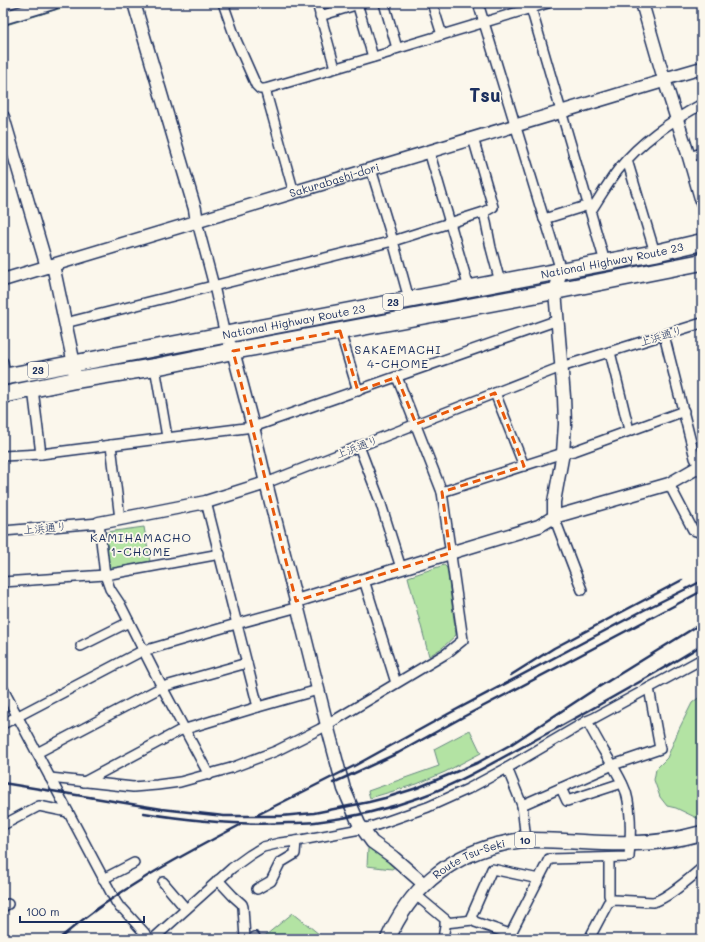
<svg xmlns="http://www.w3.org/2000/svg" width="705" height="942" viewBox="0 0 705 942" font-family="Mali,'Klee One',sans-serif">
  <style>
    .green { fill: #b3e3a3; stroke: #678980 }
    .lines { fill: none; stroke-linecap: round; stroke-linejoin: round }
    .street-casing { stroke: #1b2f5e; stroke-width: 12 }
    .secondary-casing { stroke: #1b2f5e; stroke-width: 15 }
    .primary-casing { stroke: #1b2f5e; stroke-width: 17 }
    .highway-casing { stroke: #1b2f5e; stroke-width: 19 }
    .street { stroke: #fbf7ec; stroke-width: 9 }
    .secondary { stroke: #fbf7ec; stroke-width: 12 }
    .primary { stroke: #fbf7ec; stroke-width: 14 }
    .highway { stroke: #fbf7ec; stroke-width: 16 }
    .rail { stroke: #1b2f5e; stroke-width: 2.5 }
    .marked { fill: none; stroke: #e8590c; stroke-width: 3; stroke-dasharray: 8 5; stroke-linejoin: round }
    .labels { text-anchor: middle; stroke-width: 3.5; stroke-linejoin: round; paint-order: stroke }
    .shield { fill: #fbf7ec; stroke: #5e6b89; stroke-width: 1 }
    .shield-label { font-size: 10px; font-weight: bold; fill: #1b2f5e }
    .street-label { font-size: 11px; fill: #1b2f5e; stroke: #fbf7ec }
    .neighbourhood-label { font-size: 12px; letter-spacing: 1px; fill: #1b2f5e; stroke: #fbf7ec }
    .town-label { font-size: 19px; font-weight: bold; fill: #1b2f5e; stroke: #fbf7ec }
  </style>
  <rect width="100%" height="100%" fill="#fbf7ec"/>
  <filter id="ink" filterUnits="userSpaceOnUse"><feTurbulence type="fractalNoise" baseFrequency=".025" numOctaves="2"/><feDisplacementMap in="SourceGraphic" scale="8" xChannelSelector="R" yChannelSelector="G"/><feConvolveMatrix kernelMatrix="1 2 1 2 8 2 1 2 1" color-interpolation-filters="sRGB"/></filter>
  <g filter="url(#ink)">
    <!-- green -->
    <g class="green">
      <path d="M65,3H78L3,26V22Z"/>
      <path d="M144,527L150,562L112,569L109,567L105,535L107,532Z"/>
      <path d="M444,565L447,568L456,635L442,648L429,656L408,577Z"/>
      <path d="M702,695V820H701L676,808L667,806L660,797L654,780L656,769L667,758L679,729L692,703Z"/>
      <path d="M470,730L481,753L445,772L417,784L370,798L368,791L439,766L434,749Z"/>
      <path d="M368,848L373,849L396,866L392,869L367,866Z"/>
      <path d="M293,913L325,939H261Z"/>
    </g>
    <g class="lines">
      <!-- street casing -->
      <g class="street-casing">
        <g id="street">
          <path d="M223,3L236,40L256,85L260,89H265L391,52L392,50L548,3"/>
          <path d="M317,3L335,68"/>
          <path d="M357,3L373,57"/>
          <path d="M384,3L397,48"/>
          <path d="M432,3L442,35"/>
          <path d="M478,3L544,219L547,225L561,271"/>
          <path d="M531,8C555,93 581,177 605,262"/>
          <path d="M320,16L362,3"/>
          <path d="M265,89L294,193"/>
          <path d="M429,151L469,288"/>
          <path d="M689,157L702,153"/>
          <path d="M627,160L655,253"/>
          <path d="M371,169L393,241L409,299"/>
          <path d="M591,211C600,197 608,183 618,170C641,141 670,122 702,104"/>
          <path d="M484,212L491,248L500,282"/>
          <path d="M544,219L589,205"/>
          <path d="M197,222L214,286L225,335"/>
          <path d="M65,323L393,241L484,212L493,207L473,138"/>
          <path d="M340,331L358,391"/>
          <path d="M664,335L695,458L702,472"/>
          <path d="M610,352L629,430"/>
          <path d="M3,362L5,377"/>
          <path d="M155,367L167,437"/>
          <path d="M33,389L41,454"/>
          <path d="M495,393L524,466"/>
          <path d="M111,445L120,519"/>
          <path d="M359,446L380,501L401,568"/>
          <path d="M3,456L41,454L253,427L558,320"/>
          <path d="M266,483L561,367L702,323"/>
          <path d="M669,484L693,530L702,533"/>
          <path d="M442,492L563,453L574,451L684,411"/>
          <path d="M206,502L258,707L318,690"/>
          <path d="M554,517L582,590"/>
          <path d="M3,531L99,523L105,575L110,589L120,604L162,687L209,775"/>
          <path d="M364,580L396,683"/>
          <path d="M3,582L105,575L220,554"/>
          <path d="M81,646L129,622"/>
          <path d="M3,689L116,902L120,908L123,909L150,939"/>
          <path d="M3,724L140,652L236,624L291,609"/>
          <path d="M37,753L162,687L247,663"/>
          <path d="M507,768L522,805L526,840"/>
          <path d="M50,778L133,787L157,785L180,782L231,768L276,751L320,729L447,653L463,640L442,492L397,377"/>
          <path d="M84,782L179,731L258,707"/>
          <path d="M561,788L567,801L622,783"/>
          <path d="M522,805L613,765L660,749L649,688"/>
          <path d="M3,825L39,806L68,812"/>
          <path d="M609,858V895L611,901"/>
          <path d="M103,879L134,863"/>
          <path d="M218,880L233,896L242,904L243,907L245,939"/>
          <path d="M163,882L186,909"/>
          <path d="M257,889L271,881L280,863L295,854L296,841"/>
          <path d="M416,895L446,920L443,939"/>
          <path d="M3,907L8,904"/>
          <path d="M445,923L473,920"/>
          <path d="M510,934L475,922L471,917L492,869L539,879"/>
          <path d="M153,939L232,868L250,855L263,847L280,843L296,841L371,827L428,807L468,789L507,768L587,721L594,718L702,659"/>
          <path d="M252,939L255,937"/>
          <path d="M508,939L549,859L629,857C631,836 632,813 626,792C621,778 613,766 605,753C599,743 593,732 587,721"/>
          <path d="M589,939L608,903L614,900L653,902C667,899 690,878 702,868"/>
        </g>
      </g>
      <!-- secondary casing -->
      <g class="secondary-casing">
        <g id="secondary">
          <path d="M134,3L195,209L197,222"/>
          <path d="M642,3L664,79L689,157L702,202"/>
          <path d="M3,18L53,3"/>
          <path d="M3,117L47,267"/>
          <path d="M53,265L74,364V371"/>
          <path id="s1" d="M3,280C222,215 441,147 660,82L664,79L702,68"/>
          <path d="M230,345L233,351L253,427L266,483L296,601L327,725L344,789L359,824L372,842L393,857L425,885"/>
          <path d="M554,517V502L563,453L565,424L564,397L555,291L561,271"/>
          <path d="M99,523L120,519L206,502L266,483"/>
          <path d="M296,601L450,553L539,526L554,517L669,484L702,465"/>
        </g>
      </g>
      <!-- primary casing -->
      <g class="primary-casing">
        <g id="primary">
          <path id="s2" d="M388,939C409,891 446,858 497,845C506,843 517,840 527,840C563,839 600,845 636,843C658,843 680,839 702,833"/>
        </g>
      </g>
      <!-- highway casing -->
      <g class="highway-casing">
        <g id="highway">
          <path id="s3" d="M3,377L655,253L702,242"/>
          <path d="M3,395L75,380L155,367L233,351L555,291L702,262"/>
        </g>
      </g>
      <!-- street -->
      <use href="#street" class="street"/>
      <!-- secondary -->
      <use href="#secondary" class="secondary"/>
      <!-- primary -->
      <use href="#primary" class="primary"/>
      <!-- highway -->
      <use href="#highway" class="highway"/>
      <!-- rail -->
      <g class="rail">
        <path d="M511,675L554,648L682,580"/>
        <path d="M3,783L162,809L224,816H281L314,813L369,802L385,798L417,788L477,763L510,745L589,693L702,623"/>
        <path d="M333,783L398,753L463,717L702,591"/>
        <path d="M144,813C193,821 239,826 288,823C297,823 306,823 315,822C350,818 388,809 421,797C466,780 508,754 550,732C601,704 652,676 702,645"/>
        <path d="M257,815L354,766L450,713L644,610L702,581"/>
        <path d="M59,939C113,892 177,858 240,825"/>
      </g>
    </g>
  </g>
  <!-- marked area -->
  <path class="marked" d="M340,331L358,391L397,377L416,424L495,393L524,466L442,492L450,553L296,601L233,351Z"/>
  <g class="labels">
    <!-- shield labels -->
    <g class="shield">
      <rect x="383" y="294" width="20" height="16" rx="3"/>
      <rect x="28" y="362" width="20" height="16" rx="3"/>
      <rect x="515" y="832" width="20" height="16" rx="3"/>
    </g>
    <g class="shield-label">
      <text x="393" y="306">23</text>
      <text x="38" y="374">23</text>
      <text x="525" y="844">10</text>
    </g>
    <!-- street labels -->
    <g class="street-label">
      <text dy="4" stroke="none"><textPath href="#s1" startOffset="346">Sakurabashi-dori</textPath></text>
      <text dy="4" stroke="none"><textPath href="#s3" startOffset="620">National Highway Route 23</textPath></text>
      <text dy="4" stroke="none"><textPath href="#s3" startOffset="296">National Highway Route 23</textPath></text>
      <text transform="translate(661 336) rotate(-17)" y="4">上浜通り</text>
      <text transform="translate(357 447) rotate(-21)" y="4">上浜通り</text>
      <text transform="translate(45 528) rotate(-5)" y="4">上浜通り</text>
      <text dy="4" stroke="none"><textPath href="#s2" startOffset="118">Route Tsu-Seki</textPath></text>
    </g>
    <!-- neighbourhood labels -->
    <g class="neighbourhood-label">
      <text x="398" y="354">SAKAEMACHI<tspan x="398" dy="14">4-CHOME</tspan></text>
      <text x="141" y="542">KAMIHAMACHO<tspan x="141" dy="14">1-CHOME</tspan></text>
    </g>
    <!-- town labels -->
    <g class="town-label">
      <text x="485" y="102">Tsu</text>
    </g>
  </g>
  <!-- margin -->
  <rect width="705" height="942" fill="none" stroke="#fbf7ec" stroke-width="16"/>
  <rect x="8" y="8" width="689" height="926" fill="none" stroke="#1b2f5e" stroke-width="1.5" filter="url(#ink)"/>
  <!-- scale -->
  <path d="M20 916v6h124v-6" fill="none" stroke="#1b2f5e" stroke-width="2"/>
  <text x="26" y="916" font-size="12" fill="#1b2f5e" stroke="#fbf7ec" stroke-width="3" paint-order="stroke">100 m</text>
</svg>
